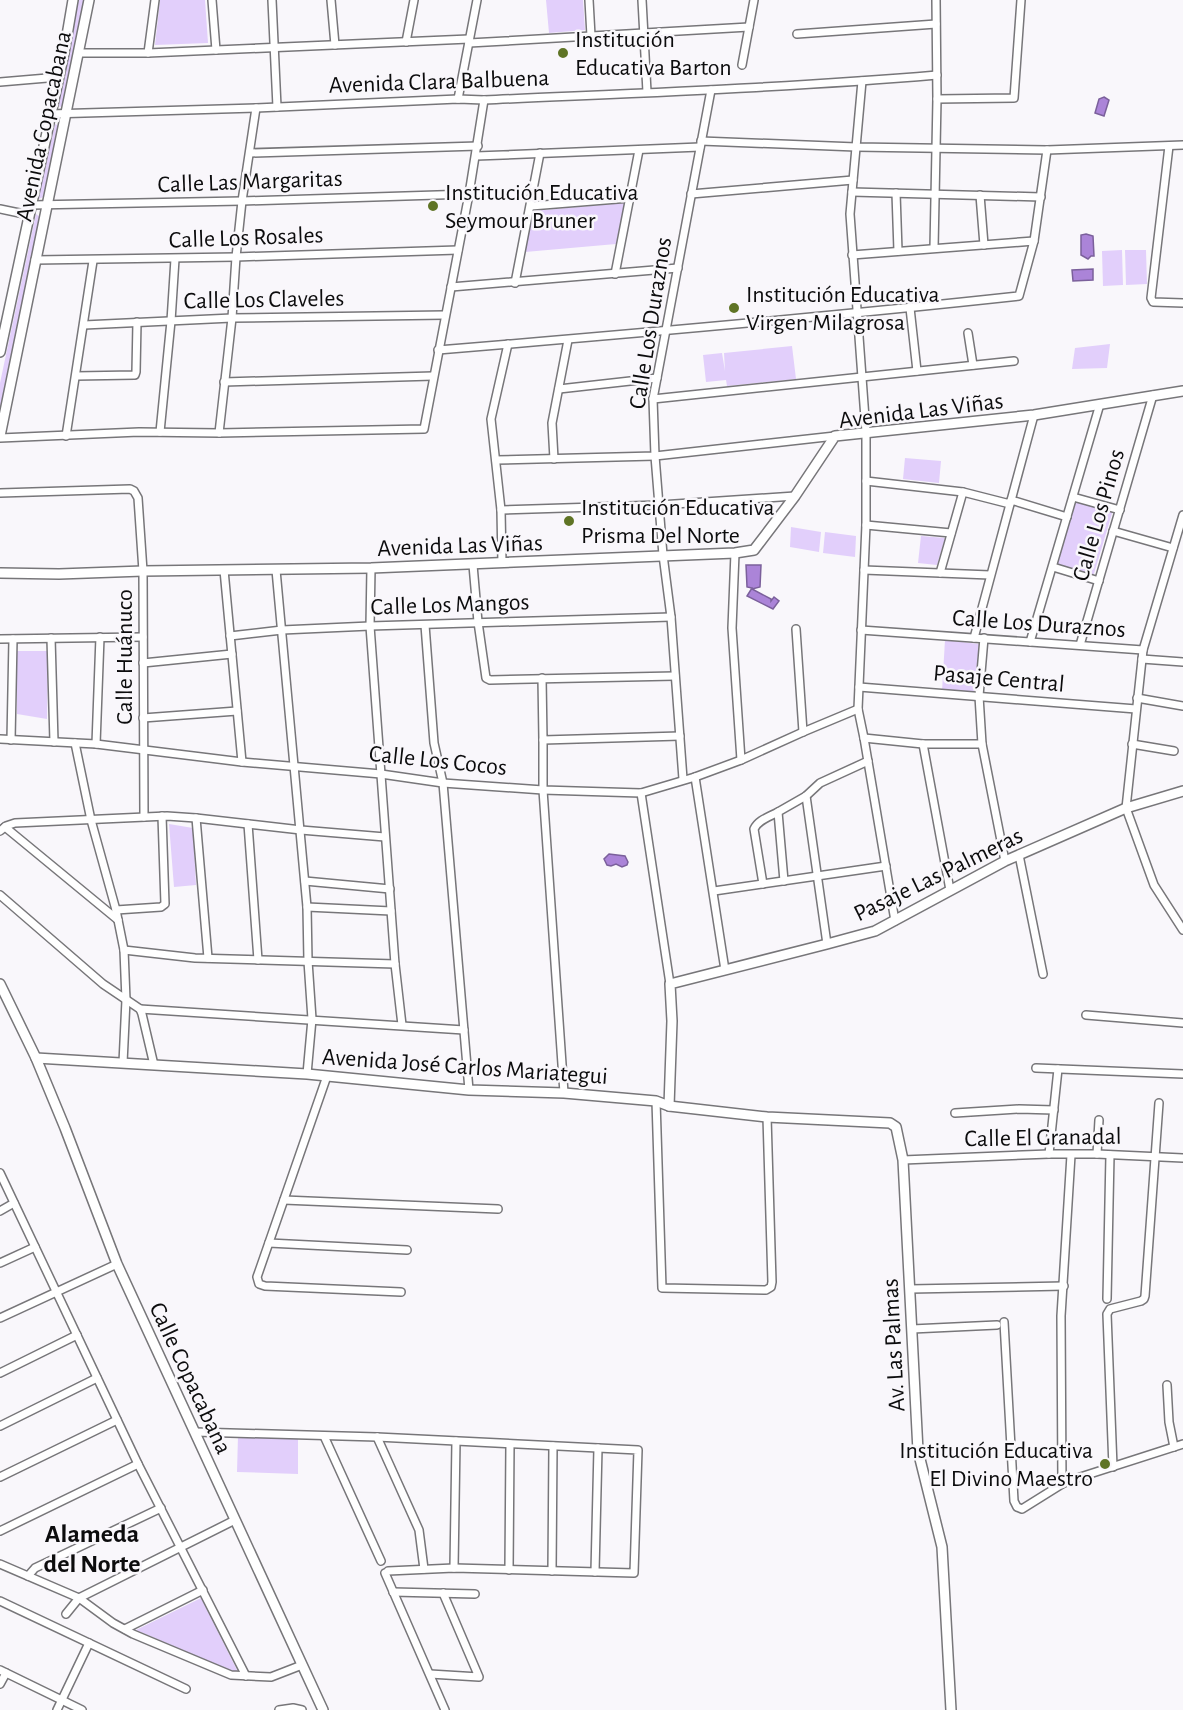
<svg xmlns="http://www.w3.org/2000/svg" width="1183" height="1710" viewBox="0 0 1183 1710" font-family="'Alegreya Sans',sans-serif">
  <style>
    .green { fill: #e2cffb }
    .water { fill: #ab84d8; stroke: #7b609b; stroke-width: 1.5 }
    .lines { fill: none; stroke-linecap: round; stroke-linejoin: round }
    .street-casing { stroke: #777679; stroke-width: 10 }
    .secondary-casing { stroke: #777679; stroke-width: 12 }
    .street { stroke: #fff; stroke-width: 7 }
    .secondary { stroke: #fff; stroke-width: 9 }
    .poi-dot { fill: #5f7425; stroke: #f9f7fb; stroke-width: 2 }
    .labels { text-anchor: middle; stroke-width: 5; stroke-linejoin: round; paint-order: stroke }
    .poi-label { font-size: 24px; fill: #0c0c0d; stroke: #f9f7fb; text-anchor: start }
    .street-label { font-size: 24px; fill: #0c0c0d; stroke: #f9f7fb }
    .neighbourhood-label { font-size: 26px; font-weight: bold; fill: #0c0c0d; stroke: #f9f7fb }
  </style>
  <rect width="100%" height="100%" fill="#f9f7fb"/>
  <!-- green -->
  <g class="green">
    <path d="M78,0H84L62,106L60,107L57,105Z"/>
    <path d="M160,0H205L208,43L155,45Z"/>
    <path d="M546,0H583L585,30L549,33Z"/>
    <path d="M55,124L59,126L44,192L43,197L39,199L38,198Z"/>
    <path d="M625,203L616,244L525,252L533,211Z"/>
    <path d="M36,214L40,217L0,409V383Z"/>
    <path d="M1122,250L1123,285L1103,286L1102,251Z"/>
    <path d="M1125,250H1146L1147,284L1126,285Z"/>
    <path d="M1110,344L1107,368L1072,369L1075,348Z"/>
    <path d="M792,346L796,379L727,386L726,380L706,382L703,355L722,353L725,371L724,353Z"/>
    <path d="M905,458L941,461L939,483L903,479Z"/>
    <path d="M1075,500L1113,510L1093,577L1056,565Z"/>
    <path d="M791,527L821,532L819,552L790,547Z"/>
    <path d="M825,532L856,536L855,557L823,553Z"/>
    <path d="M921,536L945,538L937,565L918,563Z"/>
    <path d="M945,640L979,644L974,693L942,691Z"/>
    <path d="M17,651H48L47,719L17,714Z"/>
    <path d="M169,824L193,828L196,885L174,887Z"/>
    <path d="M238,1436L298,1438V1474L237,1472Z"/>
    <path d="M201,1598L239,1674L136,1630Z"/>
  </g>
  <!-- water -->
  <g class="water">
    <path d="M1104,97L1109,100L1104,116L1095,113L1099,99Z"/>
    <path d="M1086,234L1093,236L1094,256H1091L1088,259L1081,255V235Z"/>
    <path d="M1093,269V280L1073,281L1072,270Z"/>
    <path d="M746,565H761L760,587L752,589L771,599V601L774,597L779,601L773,609L747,596L752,588L747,587Z"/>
    <path d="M609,854L625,856L628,862L627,865L622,867L616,864L611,866L607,865L604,859Z"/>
  </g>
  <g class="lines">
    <!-- street casing -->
    <g class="street-casing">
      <g id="street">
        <path d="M212,0L216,50"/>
        <path d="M272,0L277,107"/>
        <path d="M331,0L335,45"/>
        <path d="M589,0L591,36"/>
        <path d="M642,0L647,92"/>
        <path d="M797,34L936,24"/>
        <path d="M406,42L414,0"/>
        <path d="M469,43L749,27"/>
        <path d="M79,53H148L469,39"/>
        <path d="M148,53L155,0"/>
        <path d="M742,65L754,0"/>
        <path d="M862,81L850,214L866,432V525L858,709L864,738L895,921"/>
        <path d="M0,82L59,77"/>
        <path d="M458,99L477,0"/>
        <path d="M937,99L1014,98L1021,0"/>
        <path d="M50,114L256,108L458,99L484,100C635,93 786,88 937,75"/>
        <path d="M701,141L856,147L1047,150L1183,145"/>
        <path d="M1169,146L1151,298L1153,302L1183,303"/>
        <path d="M250,153L478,146"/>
        <path d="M476,156L700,147"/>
        <path d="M852,192L1041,197"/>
        <path d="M896,193L898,251"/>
        <path d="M691,194L853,180"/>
        <path d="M980,195L984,245"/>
        <path d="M32,205L242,201L469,194"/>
        <path d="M531,206L630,198"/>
        <path d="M0,209L29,215"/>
        <path d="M934,248L937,99L936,0"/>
        <path d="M852,255L1034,241"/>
        <path d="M35,260L236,257L458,250"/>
        <path d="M615,274L639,150"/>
        <path d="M515,283L540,153"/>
        <path d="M451,287L678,268"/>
        <path d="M910,308L917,371"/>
        <path d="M84,325L232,318L445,315"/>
        <path d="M968,333L973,365"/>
        <path d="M438,350C632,334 826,317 1019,296L1034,241L1047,150"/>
        <path d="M76,376L135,375L136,372L137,322"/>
        <path d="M224,382L433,376"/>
        <path d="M559,389L657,378"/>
        <path d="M653,399L1014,361"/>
        <path d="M160,432L171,321L175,259"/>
        <path d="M219,433L232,318L236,257L242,201L256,108"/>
        <path d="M66,436L93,261"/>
        <path d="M0,438L139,432L219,433L424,429L469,194L484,100"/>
        <path d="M554,459L552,423L568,340"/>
        <path d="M496,460L655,456L835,436"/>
        <path d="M866,481L963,492L1010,504"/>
        <path d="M0,493L130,489L134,491L138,498L143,571L144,817"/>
        <path d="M1073,497L1120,510"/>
        <path d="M1011,500L1067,517"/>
        <path d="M501,510L660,505L795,496"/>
        <path d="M1183,515L1143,650L1126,808L1154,885L1183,930"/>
        <path d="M866,525L951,533"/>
        <path d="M1113,531L1173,548"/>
        <path d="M735,553L732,628L741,760"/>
        <path d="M502,563L501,510L491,419L508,344"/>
        <path d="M473,565L478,622L486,678L490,680L675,676"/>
        <path d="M1053,567L1099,581"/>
        <path d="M371,568L370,626L395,964L402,1025"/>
        <path d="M224,570L242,762"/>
        <path d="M276,570L307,907L308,961L312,1019L307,1074"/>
        <path d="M864,570L990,575"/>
        <path d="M940,573L963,492"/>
        <path d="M425,625L434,743L443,783L469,1090"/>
        <path d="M796,629L803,732"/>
        <path d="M861,630L1143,650"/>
        <path d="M230,636L282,630L370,626L671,617"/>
        <path d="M51,638L54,742"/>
        <path d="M974,638L1034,415"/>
        <path d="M984,638L979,696L982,744L1005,861"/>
        <path d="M0,639L143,637"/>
        <path d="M1030,642L1100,404"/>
        <path d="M1080,645L1153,395"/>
        <path d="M1142,659L1183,662"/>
        <path d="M143,663L232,654"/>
        <path d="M542,678L543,740L680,736"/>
        <path d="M859,687L1136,709"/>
        <path d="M1137,698L1183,706"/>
        <path d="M143,718L237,711"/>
        <path d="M864,738L923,744H982"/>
        <path d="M0,739L96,744L242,762L381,774L443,783L543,790L641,793L695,777L741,760L803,732L858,709"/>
        <path d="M11,740L13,639"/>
        <path d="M543,740V790L564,1093"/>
        <path d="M75,743L91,820L116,910L124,950L126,1000L123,1063"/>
        <path d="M96,744L100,637"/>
        <path d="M923,744L950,890"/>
        <path d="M1132,744L1174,751"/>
        <path d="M695,777L725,970"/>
        <path d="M683,779L671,617L663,555L655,456L653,399L711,90"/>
        <path d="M641,793L670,984"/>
        <path d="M806,796L827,944"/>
        <path d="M196,818L208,958"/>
        <path d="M248,824L258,960"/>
        <path d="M5,827L118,920"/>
        <path d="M0,831L6,826L15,823L167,816L196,818L301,830L385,837"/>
        <path d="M1019,855L1043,974"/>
        <path d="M305,881L390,889"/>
        <path d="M784,881L778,812L806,796L820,783L868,761"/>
        <path d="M763,884L754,829C758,820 769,817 778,812"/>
        <path d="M714,891L886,866"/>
        <path d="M0,895L103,984L140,1009L142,1014L154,1065"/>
        <path d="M307,907L391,911"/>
        <path d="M116,910L161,907L165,904L162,816"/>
        <path d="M124,950L195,958L395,964"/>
        <path d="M140,1009L464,1030"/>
        <path d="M1086,1015L1183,1023"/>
        <path d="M1036,1068L1183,1074"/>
        <path d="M327,1076L257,1277L259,1284L265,1286L401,1292"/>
        <path d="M656,1101L662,1288L766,1290L771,1287L772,1282L767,1117"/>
        <path d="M955,1113L1019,1109L1054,1110"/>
        <path d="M1049,1154L1058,1069"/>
        <path d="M1097,1154L1099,1120"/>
        <path d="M903,1160L1049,1154H1097L1183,1158"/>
        <path d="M0,1173L138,1464L246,1676"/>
        <path d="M284,1200L498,1209"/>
        <path d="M0,1211L14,1203"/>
        <path d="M269,1243L407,1250"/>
        <path d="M0,1263L35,1247"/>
        <path d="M910,1289L1064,1286"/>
        <path d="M1107,1299L1110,1155"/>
        <path d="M0,1318L117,1264"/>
        <path d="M1004,1322L1014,1501L1017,1507L1022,1509L1062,1484L1071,1480L1183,1444"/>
        <path d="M912,1329L997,1325"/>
        <path d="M0,1373L77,1335"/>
        <path d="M1167,1385L1169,1422L1174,1447"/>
        <path d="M0,1426L97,1378"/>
        <path d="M195,1432L377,1437L638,1450L634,1573L454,1568L388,1571"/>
        <path d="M324,1436L381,1561"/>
        <path d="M377,1437L419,1530L424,1569"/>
        <path d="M1113,1467L1107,1314L1110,1309L1141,1301L1144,1299L1145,1296L1159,1103"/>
        <path d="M0,1477L117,1420"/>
        <path d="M1062,1484L1061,1316L1071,1155"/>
        <path d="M0,1531L138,1464"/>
        <path d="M0,1564L79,1598L113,1623L133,1634L231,1675L271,1677L302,1665"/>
        <path d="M454,1568L456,1441"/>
        <path d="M509,1570L510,1444"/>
        <path d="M552,1571L553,1446"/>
        <path d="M595,1572L598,1448"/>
        <path d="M385,1573L445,1710"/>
        <path d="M28,1576L35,1568L161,1508"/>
        <path d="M393,1592L475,1594"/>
        <path d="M0,1601L186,1689"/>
        <path d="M66,1614L79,1598L235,1520"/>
        <path d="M125,1629L203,1590"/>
        <path d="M0,1670L82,1710"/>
        <path d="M430,1674L479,1677L443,1593"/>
        <path d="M0,1684L6,1673"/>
        <path d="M57,1710L89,1643"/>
        <path d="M279,1710L293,1708L302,1710"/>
      </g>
    </g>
    <!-- secondary casing -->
    <g class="secondary-casing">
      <g id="secondary">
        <path d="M0,352L64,53L73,0"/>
        <path d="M0,436L89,0"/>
        <path d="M0,573L59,574L143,571L371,568L735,553L754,550L795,496L835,436L1034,415L1183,391"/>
        <path d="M0,984L36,1058L65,1128L117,1264L323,1710"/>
        <path d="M36,1058L307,1074L469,1090L564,1093L656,1101L669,1106L767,1117L890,1123L896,1127L903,1160L918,1451L942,1547L951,1710"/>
        <path d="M669,1106L672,1021L670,984L827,944L875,931L1005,861L1126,808L1183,791"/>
      </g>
    </g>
    <!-- street -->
    <use href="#street" class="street"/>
    <!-- secondary -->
    <use href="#secondary" class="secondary"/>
  </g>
  <!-- markers -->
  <g class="poi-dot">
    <circle cx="563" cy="53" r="6"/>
    <circle cx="433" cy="206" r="6"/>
    <circle cx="734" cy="308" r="6"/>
    <circle cx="569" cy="521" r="6"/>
    <circle cx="1105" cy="1464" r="6"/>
  </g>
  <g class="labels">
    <!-- poi labels -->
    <g class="poi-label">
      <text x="575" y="47">Institución<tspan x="575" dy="28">Educativa Barton</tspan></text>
      <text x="445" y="200">Institución Educativa<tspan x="445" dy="28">Seymour Bruner</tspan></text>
      <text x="746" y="302">Institución Educativa<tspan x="746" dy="28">Virgen Milagrosa</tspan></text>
      <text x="581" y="515">Institución Educativa<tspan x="581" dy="28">Prisma Del Norte</tspan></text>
      <text x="1093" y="1458" text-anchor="end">Institución Educativa<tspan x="1093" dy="28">El Divino Maestro</tspan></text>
    </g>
    <!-- street labels -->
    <g class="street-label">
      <text transform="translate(439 81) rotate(-2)" y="8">Avenida Clara Balbuena</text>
      <text transform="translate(43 126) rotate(-78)" y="8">Avenida Copacabana</text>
      <text transform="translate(250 181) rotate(-2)" y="8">Calle Las Margaritas</text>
      <text transform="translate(246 237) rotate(-2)" y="8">Calle Los Rosales</text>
      <text transform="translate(264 299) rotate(-1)" y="8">Calle Los Claveles</text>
      <text transform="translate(650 323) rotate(-81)" y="8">Calle Los Duraznos</text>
      <text transform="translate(921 410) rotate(-7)" y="8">Avenida Las Viñas</text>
      <text transform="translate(1098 515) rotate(-74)" y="8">Calle Los Pinos</text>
      <text transform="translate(460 545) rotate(-2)" y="8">Avenida Las Viñas</text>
      <text transform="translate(450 604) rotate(-2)" y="8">Calle Los Mangos</text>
      <text transform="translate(1039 623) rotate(4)" y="8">Calle Los Duraznos</text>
      <text transform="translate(124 657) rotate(-90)" y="8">Calle Huánuco</text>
      <text transform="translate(999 678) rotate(5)" y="8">Pasaje Central</text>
      <text transform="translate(438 760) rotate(6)" y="8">Calle Los Cocos</text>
      <text transform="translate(938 874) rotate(-26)" y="8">Pasaje Las Palmeras</text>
      <text transform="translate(465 1066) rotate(4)" y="8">Avenida José Carlos Mariategui</text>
      <text transform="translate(1043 1137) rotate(-1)" y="8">Calle El Granadal</text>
      <text transform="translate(893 1345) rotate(-93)" y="8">Av. Las Palmas</text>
      <text transform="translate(191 1378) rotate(65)" y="8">Calle Copacabana</text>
    </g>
    <!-- neighbourhood labels -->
    <g class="neighbourhood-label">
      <text x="92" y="1542">Alameda<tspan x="92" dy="30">del Norte</tspan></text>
    </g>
  </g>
</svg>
